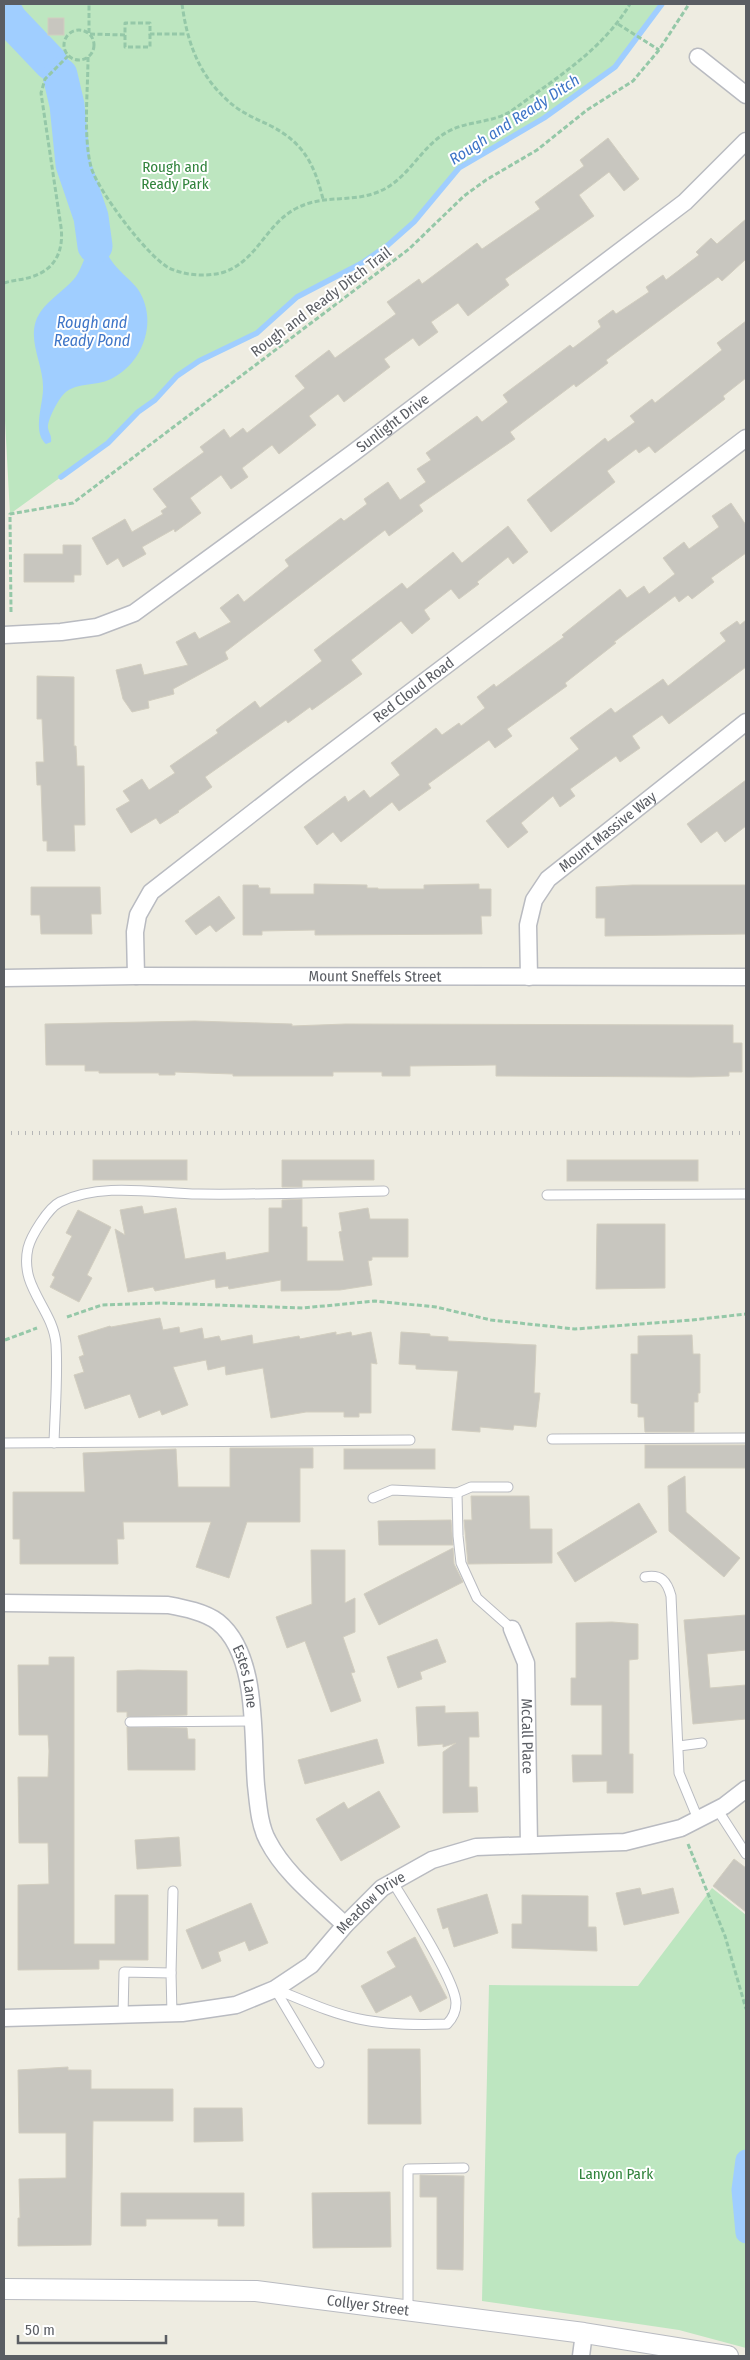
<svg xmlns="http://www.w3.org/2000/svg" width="750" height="2360" viewBox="0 0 750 2360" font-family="'Fira Sans Condensed',sans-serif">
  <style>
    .green { fill: #bde6c0 }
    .water { fill: #a0ceff }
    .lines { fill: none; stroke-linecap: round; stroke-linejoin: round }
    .stream { stroke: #a0ceff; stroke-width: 5.5 }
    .canal { stroke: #a0ceff; stroke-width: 21 }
    .river { stroke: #a0ceff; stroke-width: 35 }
    .building { fill: #c8c6bf; stroke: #d2cec0 }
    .service-casing { stroke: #b9bbc1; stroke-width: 11 }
    .minor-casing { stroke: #b9bbc1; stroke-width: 19 }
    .tertiary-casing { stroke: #b9bbc1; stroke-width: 22 }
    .path { stroke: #95c8a8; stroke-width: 3; stroke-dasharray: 5 2.5; stroke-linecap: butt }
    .service { stroke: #fff; stroke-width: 9 }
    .minor { stroke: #fff; stroke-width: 16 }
    .tertiary { stroke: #fff; stroke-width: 20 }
    .rail { stroke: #b5b6b6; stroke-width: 4; stroke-dasharray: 1 6; stroke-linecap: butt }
    .labels { text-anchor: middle; stroke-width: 4; stroke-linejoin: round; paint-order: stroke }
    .park-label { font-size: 15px; fill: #31833c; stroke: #fff }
    .street-label { font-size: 15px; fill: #5a5d63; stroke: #fff }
    .water-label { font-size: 16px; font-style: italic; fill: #3e75c7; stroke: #fff }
  </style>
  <rect width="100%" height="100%" fill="#eeece1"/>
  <!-- green -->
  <g class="green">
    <path d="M4,4H662L615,67L544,118L459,168L414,222L388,245L362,263L297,297L257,333L199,361L177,376L155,400L138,412L108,443L10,514L4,402Z"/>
    <path d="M712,1888L746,1915V2348L679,2330L482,2301L489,1985L638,1986Z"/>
  </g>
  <!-- water -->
  <path class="water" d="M101,245C107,248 107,255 111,260C118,271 129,278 137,288C159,319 144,363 111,379C95,387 74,381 62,396C57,402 47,421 48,428C49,434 52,435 51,442L46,444C32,432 43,405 43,389C44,365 27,341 37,318C45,301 62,293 74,279C81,271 84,258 89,248Z"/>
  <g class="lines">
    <!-- stream -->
    <path class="stream" d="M61,477L108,443L138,412L155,400L177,376L199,361L257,333L297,297L362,263L388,245L414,222L459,168L544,118L615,67L662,4"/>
    <!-- canal -->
    <path class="canal" d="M746,2160L742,2190L746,2233"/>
    <!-- river -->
    <g class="river">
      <path d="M4,10L10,20L51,63"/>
      <path d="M60,75L67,105L73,164L91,217L95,246"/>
    </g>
  </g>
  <!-- building -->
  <g class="building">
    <rect x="48" y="18" width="16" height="17"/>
    <path d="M608,138L639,179L624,191L609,172L579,195L594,216L505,279L509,285L468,316L458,303L431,322L438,332L419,346L413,338L384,359L390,367L344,402L338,394L309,416L316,425L279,454L272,445L242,468L248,477L231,489L221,475L190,498L201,513L175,532L174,529L142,547L146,554L123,567L118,558L107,565L92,538L125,519L132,532L163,514L161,511L167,507L153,489L204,452L200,447L224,429L230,438L243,428L247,433L305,388L295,376L329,350L335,358L396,314L387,302L419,279L422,284L477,243L482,249L540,209L535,202L584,166L580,160Z"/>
    <path d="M746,219V259L722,281L718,277L606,360L608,363L576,387L574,384L510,432L515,439L419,505L423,511L389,536L385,530L225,652L228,659L173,689L174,694L148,701L149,708L132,712L123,699L116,670L141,664L144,675L188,665L176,642L195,632L199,639L231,622L220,608L238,594L244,602L289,566L285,560L341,518L344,521L367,504L364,499L388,482L400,500L426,482L417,469L431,460L426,453L477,416L482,422L508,402L503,395L570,345L573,348L601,327L598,321L613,310L616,314L649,292L646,287L663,275L666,280L699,255L696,252L711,238L717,244Z"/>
    <path d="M746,321V378L723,396L725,399L655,453L649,446L639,453L636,449L607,471L615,482L551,532L527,500L605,438L608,442L635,422L630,416L652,399L655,403L722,350L717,343Z"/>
    <path d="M731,503L746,525V553L711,578L714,582L692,599L688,595L679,602L675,596L614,642L616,643L565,683L567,686L507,729L512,736L495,748L489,740L428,784L431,788L399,811L392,802L341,842L333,832L317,845L304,827L345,796L348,802L364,790L370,798L400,775L391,763L436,728L442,735L459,723L461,726L485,708L477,697L494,684L496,687L564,637L562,635L620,589L627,598L644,586L649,594L675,574L663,558L684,542L689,549L719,527L712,516Z"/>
    <path d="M508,526L528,552L513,564L508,557L477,582L479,584L459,599L451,589L424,610L430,619L412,634L401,621L351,660L362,674L312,710L310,707L288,723L286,720L205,777L212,787L178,811L179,812L160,824L156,818L131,833L116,809L130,801L123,791L142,779L149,790L175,773L170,766L218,733L216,730L255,701L260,708L322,661L314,650L402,583L407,589L453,552L462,563Z"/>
    <path d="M63,545H81V575H74V582H24V554H63Z"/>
    <path d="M746,620V667L669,724L662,715L632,736L640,748L620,762L616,756L595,771L570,789L575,796L560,807L553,796L521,823L528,832L508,848L486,821L579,749L570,738L611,708L615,713L663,679L668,686L726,641L720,633L737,621L740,625Z"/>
    <path d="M37,676L74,677V746H76L77,766H84L85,825H74L75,851H47V841H43L41,785H37L36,762H44L42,719H37Z"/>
    <path d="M746,780V826L725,842L717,831L701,843L687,824Z"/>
    <path d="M314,884L367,885V888H378V889H424V885L479,884V889H491V916H481L482,934L315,935V930L262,931V935H243V885H258L259,888H270V894H314Z"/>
    <path d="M633,885H746V934L605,936V918H596V887Z"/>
    <path d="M31,887H100L101,914H91L92,934H41L40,915H31Z"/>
    <path d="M219,896L235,918L216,932L210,925L196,935L185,921Z"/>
    <path d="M195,1021L292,1024V1026L346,1024L733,1025V1043H742V1072H729V1076L691,1077L496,1076V1065L410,1066V1076H382V1072H333V1076H233V1074L175,1072V1075H159V1073H99V1071H85V1065H46L45,1024Z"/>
    <rect x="93" y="1160" width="94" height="20"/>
    <path d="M282,1160H374V1180H302V1187H282Z"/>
    <rect x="567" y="1160" width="131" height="21"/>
    <path d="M302,1199V1227H307V1261H344L339,1232L342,1231L339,1213L368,1208L370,1219H408V1257H372V1260L368,1261L372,1285L340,1290L281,1291V1280L229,1289L228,1286L216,1288L215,1279L155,1291L153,1287L128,1292L115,1229L125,1235L120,1210L142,1206L144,1214L176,1208L185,1259L225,1252L226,1260L269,1252V1208H282V1200Z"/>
    <path d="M78,1210L111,1227L87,1275L92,1278L79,1302L50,1287L55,1277L52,1275L72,1236L66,1233Z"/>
    <path d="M597,1224H665V1288L596,1289Z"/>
    <path d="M160,1318L163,1330L179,1327L180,1333L202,1328L204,1339L219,1336L221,1341L252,1335L253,1344L299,1336L300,1339L336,1332V1335L351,1332L352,1336L371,1332L377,1364L371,1363V1413H359V1417H344V1412H306L271,1418L263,1368L226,1375L225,1366L208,1370L206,1360L173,1367L188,1405L162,1415L160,1410L139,1418L130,1394L85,1409L74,1375L84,1372L79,1357L84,1355L78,1336L110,1326L111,1327Z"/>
    <path d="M401,1332L430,1334V1336L448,1337V1341L536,1345L534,1393H540L536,1427L514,1425L513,1430L480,1427V1432L452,1430L458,1371L416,1369V1365L399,1364Z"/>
    <path d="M692,1335L693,1354H700V1393H698V1402H694V1432H645L644,1417H638V1404L631,1403V1354H638V1336Z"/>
    <rect x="645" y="1445" width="101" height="23"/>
    <path d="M230,1448H313V1468H300V1522H247L229,1578L196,1567L211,1522H123L124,1539H117L118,1564H20V1539H13V1492H85L83,1453L176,1449L178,1487H230Z"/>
    <rect x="344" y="1449" width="91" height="20"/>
    <path d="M685,1476L686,1512L740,1558L724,1577L669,1531L668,1486Z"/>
    <path d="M471,1496H529L530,1529H552V1563L468,1564L464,1520H472Z"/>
    <path d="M639,1503L657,1532L575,1582L557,1553Z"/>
    <path d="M451,1520L453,1545H379L378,1521Z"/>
    <path d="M453,1548L454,1564L463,1582L379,1625L364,1594Z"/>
    <path d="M311,1550H345V1603L355,1598V1632L343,1637L355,1672L351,1673L361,1701L331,1712L305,1641L287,1648L276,1617L312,1604Z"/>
    <path d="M746,1615V1650L707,1654L710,1688L746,1685V1719L693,1724L684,1620Z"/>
    <path d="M612,1622L638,1624V1659L629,1660V1754H633V1793H607V1781L573,1782L572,1755H602V1705H571V1678H576V1623Z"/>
    <path d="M437,1639L446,1662L420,1672L422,1679L398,1688L387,1657Z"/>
    <path d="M49,1657H74V1944H115V1895H148V1960H99V1969L18,1970V1885L49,1884L48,1843H19L18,1777H48L49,1751L48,1735H19L18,1665H49Z"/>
    <path d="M138,1670L187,1671V1715L127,1717V1712H117V1671Z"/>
    <path d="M445,1706V1713L478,1712L479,1737H469V1787H477L478,1812L443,1813V1752L456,1743L443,1747V1744L418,1746L416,1707Z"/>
    <path d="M127,1727L187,1728L188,1739H195V1770H128Z"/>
    <path d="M377,1739L384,1763L305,1784L298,1760Z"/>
    <path d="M379,1791L400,1827L341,1861L316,1819L344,1802L348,1809Z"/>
    <path d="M179,1837L181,1866L137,1869L135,1840Z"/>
    <path d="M734,1859L746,1868V1912L713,1886Z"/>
    <path d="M640,1888L642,1895L673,1888L679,1913L624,1925L616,1893Z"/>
    <path d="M487,1894L498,1933L454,1947L448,1927L443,1929L437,1909Z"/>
    <path d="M522,1895L588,1896V1927H596L597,1951L512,1948V1924H522Z"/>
    <path d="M251,1903L268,1943L249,1951L245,1941L218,1952L221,1961L202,1969L186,1930Z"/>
    <path d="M415,1937L447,1998L420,2012L411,1995L376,2013L361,1986L396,1967L387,1952Z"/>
    <path d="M368,2049H420L421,2124H368Z"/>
    <path d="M68,2067V2070H91V2089H173V2121H93L91,2245L18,2246V2218H20L19,2179L66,2178V2133H19L18,2070Z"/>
    <path d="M194,2108H242L243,2141L194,2142Z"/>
    <path d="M420,2175L464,2176L463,2270L437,2269V2197H420Z"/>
    <path d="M390,2192L391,2247L313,2248L312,2193Z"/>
    <path d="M121,2193H244V2226H218V2219H146V2226H121Z"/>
  </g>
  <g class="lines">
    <!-- service casing -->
    <g class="service-casing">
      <g id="service">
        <path d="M547,1195L746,1194"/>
        <path d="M552,1439L746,1438"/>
        <path d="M4,1443L410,1440"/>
        <path d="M54,1443C55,1410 58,1376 56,1344C53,1308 19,1288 28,1248C31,1236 48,1208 60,1202C102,1182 154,1193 198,1194C260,1195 322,1192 384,1191"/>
        <path d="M457,1493L471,1487H508"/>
        <path d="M373,1498L392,1490L457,1493L458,1536L461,1563L477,1598L512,1629"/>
        <path d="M645,1577C661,1574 667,1581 671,1596L679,1773L698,1819"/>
        <path d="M130,1722L251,1721"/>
        <path d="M679,1746L702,1743"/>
        <path d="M717,1809L746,1854"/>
        <path d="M171,1973L173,1891"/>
        <path d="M275,1989C303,2000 330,2013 359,2019C387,2025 418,2025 447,2024C452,2019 456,2011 456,2003C456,1981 406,1904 392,1881"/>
        <path d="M275,1989L319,2063"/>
        <path d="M123,2015L124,1972L171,1973L172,2014"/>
        <path d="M408,2310V2169L464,2168"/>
      </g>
    </g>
    <!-- minor casing -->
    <g class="minor-casing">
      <g id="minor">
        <path d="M698,57L746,95"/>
        <path id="s1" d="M4,635L61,632L97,627L134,613L353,453L685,202L746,141"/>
        <path id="s2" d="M136,976L135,932L138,915L151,892L300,776L746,438"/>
        <path id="s3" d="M529,977L528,925L534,900L548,879L746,722"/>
        <path id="s4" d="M4,978L136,976L746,977"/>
        <path id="s5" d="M4,1603L168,1605C184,1608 205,1612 218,1622C259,1655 252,1737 256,1785C258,1802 259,1825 268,1841C285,1874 318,1899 345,1925"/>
        <path id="s6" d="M512,1629L526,1663L529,1845"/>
        <path id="s7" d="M4,2018L182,2013L236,2005L275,1989L311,1965L345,1925L382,1888L432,1860L476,1847L625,1842L681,1828L724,1806L746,1789"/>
        <path d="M581,2356L584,2333"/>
      </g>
    </g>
    <!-- tertiary casing -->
    <g class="tertiary-casing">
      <g id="tertiary">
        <path id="s8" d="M4,2289L256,2291L584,2333L728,2356"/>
      </g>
    </g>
    <!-- path -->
    <g class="path">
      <path d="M182,4C187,41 198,73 226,99C238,111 254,118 269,125C303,142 314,163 323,199"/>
      <path d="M618,24L659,50"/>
      <circle cx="79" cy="45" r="15"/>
      <path d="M89,33V4"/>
      <path d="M90,34L125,35V23H150V34H187"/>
      <path d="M125,35V47H150V34"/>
      <path d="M88,57C88,91 83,135 91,167C98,191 147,256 169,268C184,275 204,277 221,273C257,263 265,224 297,208C324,194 351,203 378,192C410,179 420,146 449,131C468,121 490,123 510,112C553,80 602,51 630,4"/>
      <path d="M4,283C13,280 22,280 31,277C55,270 64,251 61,227L41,93L45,79L68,56"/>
      <path d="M11,612L10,514L73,503L409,249L464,196L486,180L537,150L587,110L633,81L659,50L689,4"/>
      <path d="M67,1317L102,1305L159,1303L303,1308L375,1301L436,1307L491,1320L575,1329L692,1320L746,1314"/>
      <path d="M5,1340L37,1328"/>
      <path d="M688,1844L725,1936L746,2009"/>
    </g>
    <!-- service -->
    <use href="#service" class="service"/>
    <!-- minor -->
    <use href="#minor" class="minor"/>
    <!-- tertiary -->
    <use href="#tertiary" class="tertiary"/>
    <!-- rail -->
    <path class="rail" d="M4,1133H746"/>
  </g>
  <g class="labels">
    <!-- park labels -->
    <g class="park-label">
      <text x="175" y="172">Rough and<tspan x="175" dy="17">Ready Park</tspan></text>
      <text x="616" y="2179">Lanyon Park</text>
    </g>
    <!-- street labels -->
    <g class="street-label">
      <text transform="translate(321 302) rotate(-37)" y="5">Rough and Ready Ditch Trail</text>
      <text dy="5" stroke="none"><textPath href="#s1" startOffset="454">Sunlight Drive</textPath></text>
      <text dy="5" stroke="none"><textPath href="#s2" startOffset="419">Red Cloud Road</textPath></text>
      <text dy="5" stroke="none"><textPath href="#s3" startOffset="179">Mount Massive Way</textPath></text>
      <text dy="5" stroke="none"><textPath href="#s4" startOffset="371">Mount Sneffels Street</textPath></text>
      <text dy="5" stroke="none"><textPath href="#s5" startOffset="280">Estes Lane</textPath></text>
      <text dy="5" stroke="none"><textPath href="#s6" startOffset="110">McCall Place</textPath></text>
      <text dy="5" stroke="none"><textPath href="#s7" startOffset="405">Meadow Drive</textPath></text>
      <text dy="5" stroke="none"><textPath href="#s8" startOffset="365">Collyer Street</textPath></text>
    </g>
    <!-- water labels -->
    <g class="water-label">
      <text transform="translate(514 119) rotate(-33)" y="6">Rough and Ready Ditch</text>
      <text x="92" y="328">Rough and<tspan x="92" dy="18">Ready Pond</tspan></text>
    </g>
  </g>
  <!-- border -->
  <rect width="750" height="2360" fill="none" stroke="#5a5d63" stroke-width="10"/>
  <!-- scale -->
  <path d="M18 2335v8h148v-8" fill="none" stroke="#5a5d63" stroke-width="2.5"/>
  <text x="25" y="2335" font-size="15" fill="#5a5d63" stroke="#ffffff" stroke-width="4" paint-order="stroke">50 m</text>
</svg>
